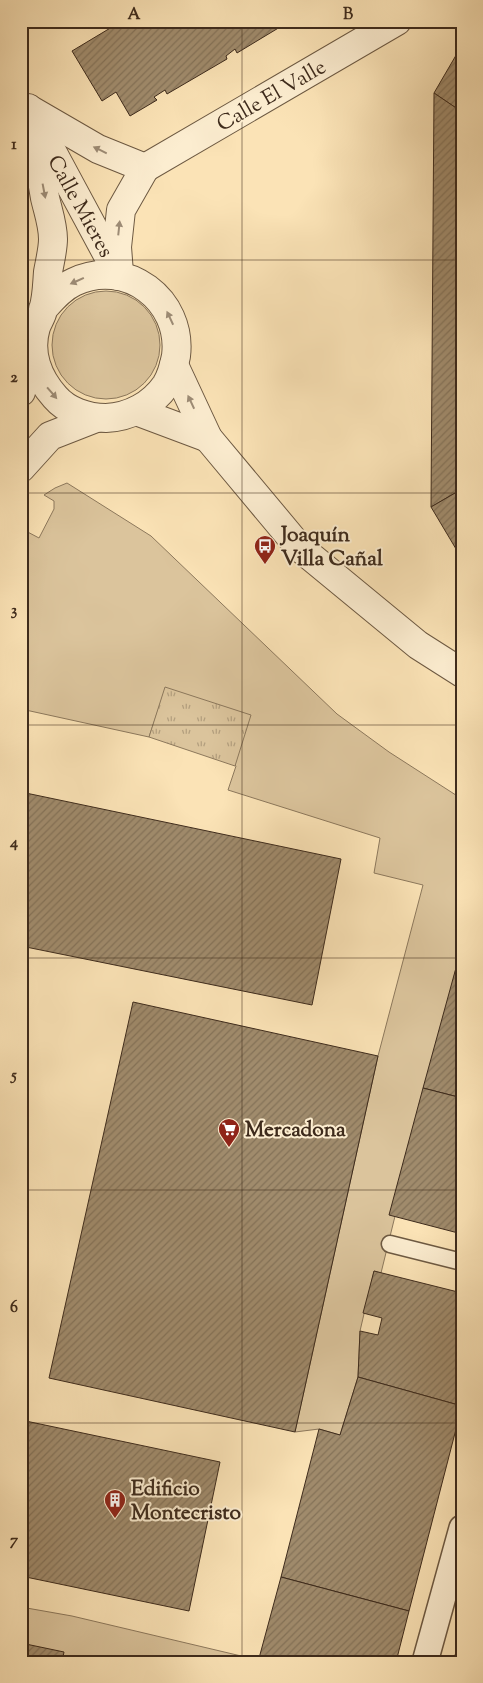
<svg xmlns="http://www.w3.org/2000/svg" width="483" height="1683" viewBox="0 0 483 1683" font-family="'Sorts Mill Goudy',serif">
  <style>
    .green { fill: #dbc49c; stroke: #8c785c }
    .park { fill: url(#park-tufts); stroke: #8c785c }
    .building { fill: url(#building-hatch); stroke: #3e2b1c }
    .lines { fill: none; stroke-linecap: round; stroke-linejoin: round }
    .service-casing { stroke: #6d5942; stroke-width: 19 }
    .pedestrian-casing { stroke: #6d5942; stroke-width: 28 }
    .minor-casing { stroke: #6d5942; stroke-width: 30 }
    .service { stroke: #fcedd0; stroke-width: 16 }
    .pedestrian { stroke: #fcedd0; stroke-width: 25 }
    .minor { stroke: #fcedd0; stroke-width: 28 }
    .oneway { fill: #9d8c76 }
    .grid { fill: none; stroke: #3e2b1c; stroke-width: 1; stroke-opacity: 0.55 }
    .labels { text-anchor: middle; stroke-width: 4; stroke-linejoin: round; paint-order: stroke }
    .street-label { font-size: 21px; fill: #3e2b1c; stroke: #fcedd0 }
    .poi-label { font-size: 21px; font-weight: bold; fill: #3e2b1c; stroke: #fcedd0; text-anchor: start }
    .neatline { fill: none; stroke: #3e2b1c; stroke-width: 2 }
    .grid-label { font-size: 16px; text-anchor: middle; font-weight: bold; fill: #3e2b1c }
  </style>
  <defs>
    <pattern id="park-tufts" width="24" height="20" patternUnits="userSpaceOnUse" patternTransform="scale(1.25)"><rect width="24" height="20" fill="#dbc49c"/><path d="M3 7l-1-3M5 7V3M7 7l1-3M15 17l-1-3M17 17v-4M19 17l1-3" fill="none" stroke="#b39f7e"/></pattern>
    <pattern id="building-hatch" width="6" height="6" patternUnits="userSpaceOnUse" patternTransform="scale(1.25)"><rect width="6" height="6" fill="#a08b6c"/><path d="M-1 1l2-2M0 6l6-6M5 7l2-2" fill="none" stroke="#847258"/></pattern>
  </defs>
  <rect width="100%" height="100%" fill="#fbe3b6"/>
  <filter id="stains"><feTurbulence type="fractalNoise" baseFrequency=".004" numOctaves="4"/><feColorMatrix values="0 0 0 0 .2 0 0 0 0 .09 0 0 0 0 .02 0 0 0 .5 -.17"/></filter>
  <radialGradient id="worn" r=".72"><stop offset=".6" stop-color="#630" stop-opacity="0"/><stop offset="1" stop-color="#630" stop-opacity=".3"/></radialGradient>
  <!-- green -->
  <g class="green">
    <circle cx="106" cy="345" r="54"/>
    <path d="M67,483L151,536L337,714L389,752L462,799V944L381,1273L374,1271L360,1331L358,1377L340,1435L319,1429L295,1432L378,1056L423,885L374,873L380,838L228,790L236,766L166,687L149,737L21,709V532L22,529L39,538L54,509V501L44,495L55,488Z"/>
    <path d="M21,1607L72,1616L258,1660V1662H21Z"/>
  </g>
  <!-- park -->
  <path class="park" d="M165,687L251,715L235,766L149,737Z"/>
  <!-- building -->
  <g class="building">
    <path d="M122,21H290L237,53L235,49L226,56L227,59L167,94L165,90L154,97L157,100L130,116L116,92L102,101L72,51Z"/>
    <path d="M462,45V112L434,93Z"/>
    <path d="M434,93L462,112V489L431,507Z"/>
    <path d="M462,489V559L431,507Z"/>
    <path d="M21,792L341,859L312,1005L21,946Z"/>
    <path d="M462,946V1098L423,1088Z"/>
    <path d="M133,1002L378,1056L295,1432L49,1378Z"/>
    <path d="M423,1088L462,1098V1234L389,1215Z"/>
    <path d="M374,1271L462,1293V1406L358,1377L360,1331L378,1335L382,1318L363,1313Z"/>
    <path d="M358,1377L462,1406L409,1611L281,1577L319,1429L340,1435Z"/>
    <path d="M21,1420L220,1462L189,1611L21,1576Z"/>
    <path d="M281,1577L409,1611L396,1662H258Z"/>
    <path d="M462,1632V1662H453Z"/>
    <path d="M21,1643L64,1652L62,1662H21Z"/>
  </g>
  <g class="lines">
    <!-- service casing -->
    <g class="service-casing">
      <path id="service" d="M390,1244L462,1262"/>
    </g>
    <!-- pedestrian casing -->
    <g class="pedestrian-casing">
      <path id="pedestrian" d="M425,1662L462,1528"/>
    </g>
    <!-- minor casing -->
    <g class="minor-casing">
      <g id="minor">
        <path d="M28,108C34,138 40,168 45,198C48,211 53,225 53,239C53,249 50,261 48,272C47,284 47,298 43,310C42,316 38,321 36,327C28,353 38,378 55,397C67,411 87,418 106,418C130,417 152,405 166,385C171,377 174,366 176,356C183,300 126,257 74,282C61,288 52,299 43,309"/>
        <path d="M29,109L98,149L145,168"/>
        <path d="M41,131L119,276"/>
        <path d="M145,168L397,21"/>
        <path d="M119,273L117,247L121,210L145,168"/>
        <path d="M174,365L208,438L299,547L418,645L462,673"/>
        <path d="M21,392L33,349"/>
        <path d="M136,411L208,438"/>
        <path d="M21,468L50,436L96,418"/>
      </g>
    </g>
    <!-- service -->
    <use href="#service" class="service"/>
    <!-- pedestrian -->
    <use href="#pedestrian" class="pedestrian"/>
    <!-- minor -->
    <use href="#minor" class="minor"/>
  </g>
  <!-- one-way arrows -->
  <defs><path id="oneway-solid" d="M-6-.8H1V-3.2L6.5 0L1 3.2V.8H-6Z" transform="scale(1.25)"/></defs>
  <g class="oneway">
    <use href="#oneway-solid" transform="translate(100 150) rotate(-154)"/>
    <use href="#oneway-solid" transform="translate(44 191) rotate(79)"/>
    <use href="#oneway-solid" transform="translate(119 228) rotate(-84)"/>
    <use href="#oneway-solid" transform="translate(77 281) rotate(156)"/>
    <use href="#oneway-solid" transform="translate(170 318) rotate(-115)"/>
    <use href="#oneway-solid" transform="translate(52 393) rotate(49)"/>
    <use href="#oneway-solid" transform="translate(191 402) rotate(-115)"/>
  </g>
  <!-- grid -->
  <path class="grid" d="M242,21V1662M21,260H462M21,493H462M21,725H462M21,958H462M21,1190H462M21,1423H462"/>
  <!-- icons -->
  <defs>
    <g id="bus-pin" transform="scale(1.125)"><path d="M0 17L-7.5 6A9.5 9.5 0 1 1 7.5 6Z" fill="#8f2418" stroke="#fcedd0"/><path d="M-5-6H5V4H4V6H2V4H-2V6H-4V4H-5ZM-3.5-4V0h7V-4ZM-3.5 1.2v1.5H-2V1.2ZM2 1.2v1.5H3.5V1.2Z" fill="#fff"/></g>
    <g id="supermarket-pin" transform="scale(1.125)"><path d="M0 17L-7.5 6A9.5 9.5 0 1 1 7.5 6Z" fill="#8f2418" stroke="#fcedd0"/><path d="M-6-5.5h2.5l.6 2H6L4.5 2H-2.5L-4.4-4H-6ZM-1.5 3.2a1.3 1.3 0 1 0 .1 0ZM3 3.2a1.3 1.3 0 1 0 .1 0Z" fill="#fff"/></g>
    <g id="building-pin" transform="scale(1.125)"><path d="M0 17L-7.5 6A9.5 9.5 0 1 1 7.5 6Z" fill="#8f2418" stroke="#fcedd0"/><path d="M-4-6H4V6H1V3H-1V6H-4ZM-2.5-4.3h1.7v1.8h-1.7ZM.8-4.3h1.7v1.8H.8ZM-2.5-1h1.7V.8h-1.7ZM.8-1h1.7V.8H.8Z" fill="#fff"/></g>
  </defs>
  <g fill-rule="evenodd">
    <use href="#bus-pin" x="265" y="546"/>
    <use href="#supermarket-pin" x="229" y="1129"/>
    <use href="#building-pin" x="115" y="1500"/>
  </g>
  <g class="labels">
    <!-- street labels -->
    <g class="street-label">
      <text transform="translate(271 95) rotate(-30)" y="7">Calle El Valle</text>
      <text transform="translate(81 206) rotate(61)" y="7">Calle Mieres</text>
    </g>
    <!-- poi labels -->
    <g class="poi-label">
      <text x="281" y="541">Joaquín<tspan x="281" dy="24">Villa Cañal</tspan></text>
      <text x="245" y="1136">Mercadona</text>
      <text x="131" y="1495">Edificio<tspan x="131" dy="24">Montecristo</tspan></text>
    </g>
  </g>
  <!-- margin -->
  <rect width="483" height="1683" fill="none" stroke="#fbe3b6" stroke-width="55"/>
  <rect x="28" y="28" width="428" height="1628" class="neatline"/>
  <g class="grid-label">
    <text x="134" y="19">A</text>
    <text x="348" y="19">B</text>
    <text x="14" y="149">1</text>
    <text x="14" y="382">2</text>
    <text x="14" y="615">3</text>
    <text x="14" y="847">4</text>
    <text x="14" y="1080">5</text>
    <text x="14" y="1312">6</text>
    <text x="14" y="1545">7</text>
  </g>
  <rect width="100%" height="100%" filter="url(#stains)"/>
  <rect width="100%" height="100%" fill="url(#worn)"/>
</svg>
